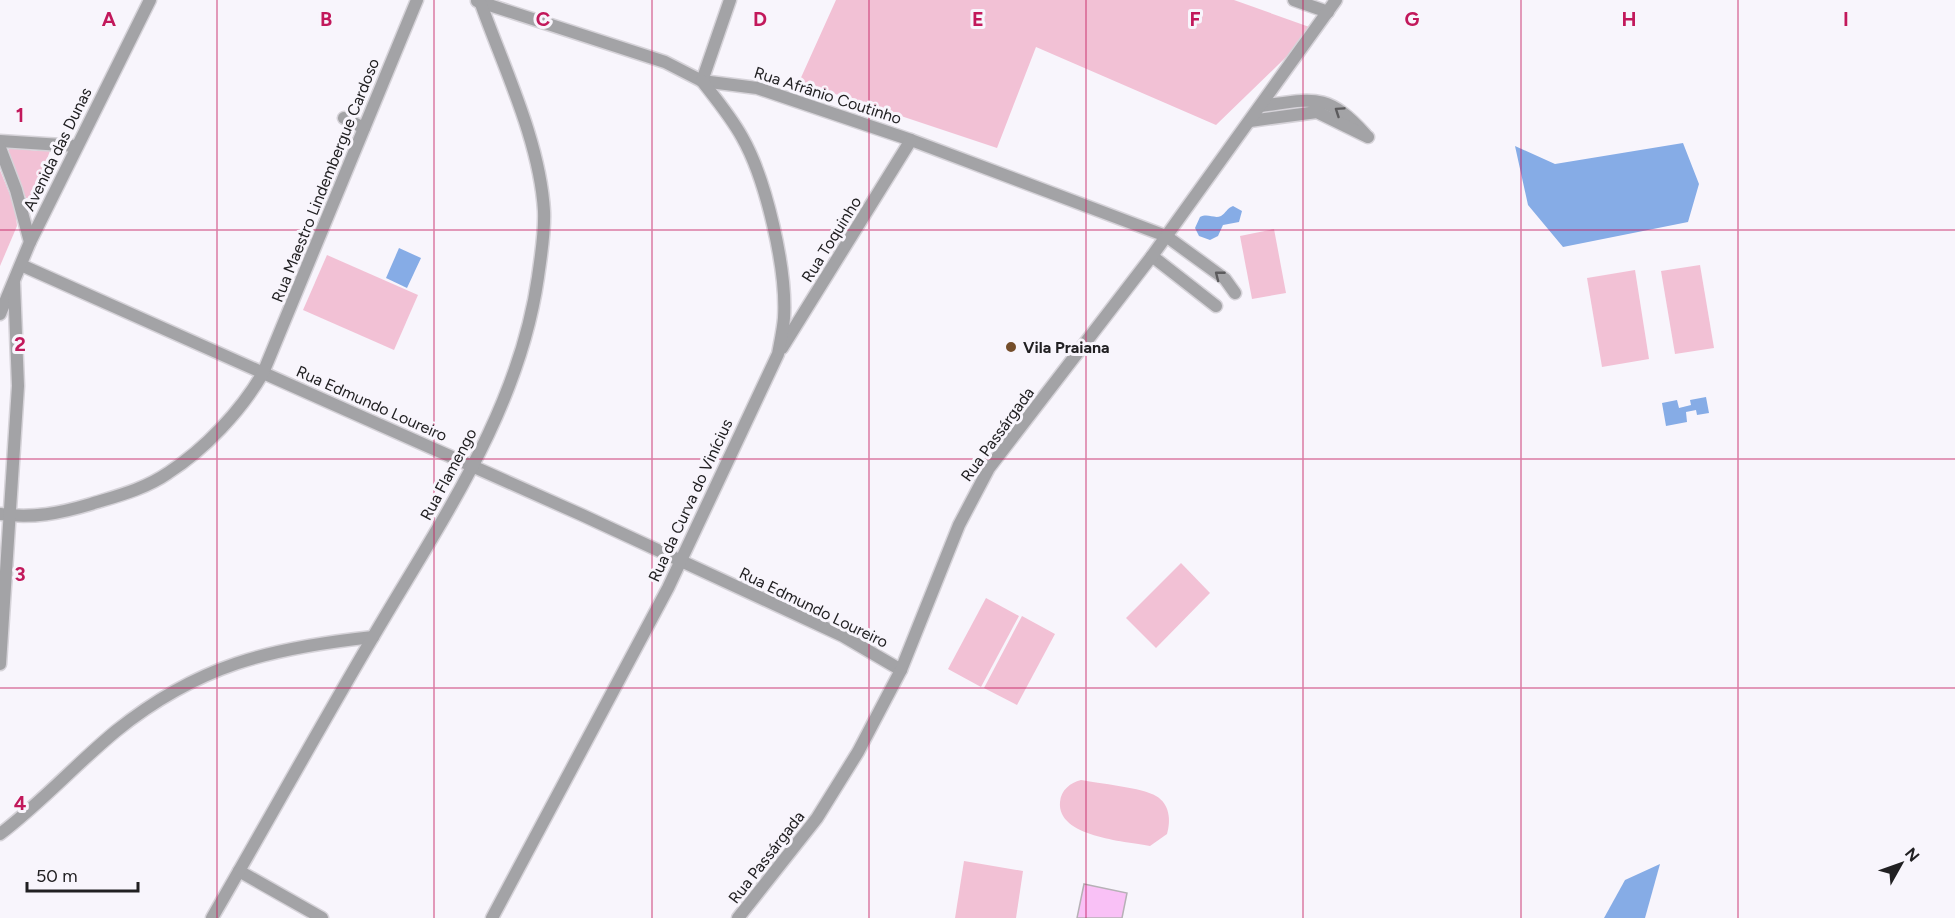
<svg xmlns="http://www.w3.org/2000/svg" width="1955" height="918" viewBox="0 0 1955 918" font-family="Figtree,sans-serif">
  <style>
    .green { fill: #f2c1d5 }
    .water { fill: #86ace6 }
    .building { fill: #f9c1f6; stroke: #b6b1b6; stroke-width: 1.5 }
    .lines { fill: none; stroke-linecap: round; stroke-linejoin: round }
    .street-casing { stroke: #d6d3d9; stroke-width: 15 }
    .street { stroke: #a3a3a6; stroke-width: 12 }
    .oneway { stroke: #5c5b5d }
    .grid { fill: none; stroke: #c2185b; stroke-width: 1.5; stroke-opacity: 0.55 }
    .poi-dot { fill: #744d2a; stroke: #f8f5fc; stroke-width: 2 }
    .labels { text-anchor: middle; stroke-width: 6; stroke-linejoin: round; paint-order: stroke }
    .street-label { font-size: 16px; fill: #212022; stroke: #f8f5fc }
    .poi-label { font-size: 16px; font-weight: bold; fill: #212022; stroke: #f8f5fc; text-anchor: start }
    .grid-label { font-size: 20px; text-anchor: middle; font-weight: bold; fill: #c2185b; stroke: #f8f5fc; stroke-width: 6; stroke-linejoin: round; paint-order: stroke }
  </style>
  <rect width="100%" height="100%" fill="#f8f5fc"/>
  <!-- green -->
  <g class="green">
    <path d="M836,0H1234L1315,29L1216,125L1036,47L997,148L799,82Z"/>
    <path d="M10,147L37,151L47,148L50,151L32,198H26L7,153Z"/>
    <path d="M0,170L15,207L17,226L0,266Z"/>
    <path d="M1274,229L1286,293L1252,299L1240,236Z"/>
    <path d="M327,255L418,295L394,350L303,310Z"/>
    <path d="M1700,265L1714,348L1675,354L1661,271Z"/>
    <path d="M1635,270L1649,359L1602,367L1587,278Z"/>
    <path d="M1181,563L1210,593L1156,648L1126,618Z"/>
    <path d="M986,598L1019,616L981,687L948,669Z"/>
    <path d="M1022,616L1055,634L1017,705L984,688Z"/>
    <path d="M1081,780C1097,783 1144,788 1156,796C1170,804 1171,821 1167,834L1150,846C1124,841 1057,837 1060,802C1061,790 1070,783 1081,780Z"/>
    <path d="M964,861L1023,871L1016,918H955Z"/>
  </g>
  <!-- water -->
  <g class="water">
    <path d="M1683,143L1699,184L1688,222L1563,247L1528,205L1515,146L1555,164Z"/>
    <path d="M1233,206L1242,211L1239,222L1223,225L1218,236L1210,240L1199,236L1195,228L1200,217C1208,213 1214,219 1221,216C1226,213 1227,208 1233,206Z"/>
    <path d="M399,248L421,258L407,288L386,278Z"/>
    <path d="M1706,397L1709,413L1697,415L1696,410L1686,412L1687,422L1666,426L1662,403L1677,400L1679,408L1691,405L1690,400Z"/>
    <path d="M1660,864L1645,918H1604L1625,880Z"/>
  </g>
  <!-- building -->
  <path class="building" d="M1084,884L1127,893L1122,918H1077Z"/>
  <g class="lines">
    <!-- street casing -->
    <g class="street-casing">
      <g id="street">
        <path d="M1294,0L1328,12"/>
        <path d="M477,1L665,62L702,81L757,88L911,140L1166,236L1225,279L1235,293"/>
        <path d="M702,81L730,0"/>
        <path d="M1261,106C1313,99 1327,92 1365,134"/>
        <path d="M344,118L364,128"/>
        <path d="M1250,121L1317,112L1368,137"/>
        <path d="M0,141L77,146"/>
        <path d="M0,148L16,190L30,242"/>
        <path d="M1152,256L1216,306"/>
        <path d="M21,265L582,515L843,636L901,670"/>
        <path d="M0,314L30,242L150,0"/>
        <path d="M782,348L911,140"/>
        <path d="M0,514C32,519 61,513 91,504C117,496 145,489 168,473C205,449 241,411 263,373L417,0"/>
        <path d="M0,664L18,386L14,283"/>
        <path d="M0,834C41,803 76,764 116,731C198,665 270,648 373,637"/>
        <path d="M239,871L322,918"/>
        <path d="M212,918C266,825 318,730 373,637C440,522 519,411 538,277C541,255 545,233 544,211C540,142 504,68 481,4"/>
        <path d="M492,918L668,588L778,354C780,343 783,330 784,318C787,269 766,179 742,137C731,117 716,99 702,81"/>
        <path d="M738,918L817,818L858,752L901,670L959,525L989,468L1152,256L1336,0"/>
      </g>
    </g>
    <!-- street -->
    <use href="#street" class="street"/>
  </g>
  <!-- one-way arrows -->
  <defs><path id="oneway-chevron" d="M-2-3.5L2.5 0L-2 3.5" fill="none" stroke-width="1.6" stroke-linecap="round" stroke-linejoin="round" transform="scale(1.5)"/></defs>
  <g class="oneway">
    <use href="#oneway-chevron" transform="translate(1339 111) rotate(-146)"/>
    <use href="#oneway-chevron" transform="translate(1219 275) rotate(-142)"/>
  </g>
  <!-- grid -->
  <path class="grid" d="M217,0V918M434,0V918M652,0V918M869,0V918M1086,0V918M1303,0V918M1521,0V918M1738,0V918M0,230H1955M0,459H1955M0,688H1955"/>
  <!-- markers -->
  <circle class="poi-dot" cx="1011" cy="347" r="6"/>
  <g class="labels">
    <!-- street labels -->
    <g class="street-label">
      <text transform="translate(828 95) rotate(18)" y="6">Rua Afrânio Coutinho</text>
      <text transform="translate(57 149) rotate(-64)" y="6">Avenida das Dunas</text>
      <text transform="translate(325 180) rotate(-68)" y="6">Rua Maestro Lindembergue Cardoso</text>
      <text transform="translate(831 239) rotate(-58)" y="6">Rua Toquinho</text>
      <text transform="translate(372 403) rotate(24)" y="6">Rua Edmundo Loureiro</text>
      <text transform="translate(997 434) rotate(-54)" y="6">Rua Passárgada</text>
      <text transform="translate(448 474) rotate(-62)" y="6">Rua Flamengo</text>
      <text transform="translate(690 500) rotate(-65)" y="6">Rua da Curva do Vinícius</text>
      <text transform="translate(814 607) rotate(26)" y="6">Rua Edmundo Loureiro</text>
      <text transform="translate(766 857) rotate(-52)" y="6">Rua Passárgada</text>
    </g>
    <!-- poi labels -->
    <g class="poi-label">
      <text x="1023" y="353">Vila Praiana</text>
    </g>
  </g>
  <g class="grid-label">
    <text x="109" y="26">A</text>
    <text x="326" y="26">B</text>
    <text x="543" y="26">C</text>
    <text x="760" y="26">D</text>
    <text x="978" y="26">E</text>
    <text x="1195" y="26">F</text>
    <text x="1412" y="26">G</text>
    <text x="1629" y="26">H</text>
    <text x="1846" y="26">I</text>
    <text x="20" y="122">1</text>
    <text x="20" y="351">2</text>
    <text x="20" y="581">3</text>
    <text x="20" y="810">4</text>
  </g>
  <!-- north arrow -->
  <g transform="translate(1901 864) rotate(50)" stroke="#f8f5fc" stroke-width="4.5" paint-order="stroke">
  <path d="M0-4.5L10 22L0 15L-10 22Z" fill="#212022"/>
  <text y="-9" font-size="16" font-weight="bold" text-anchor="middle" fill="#212022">N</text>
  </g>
  <!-- scale -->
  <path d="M27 882v9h111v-9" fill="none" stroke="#212022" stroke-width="3"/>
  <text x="36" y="882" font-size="18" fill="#212022" stroke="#f8f5fc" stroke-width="4.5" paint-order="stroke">50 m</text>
</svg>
